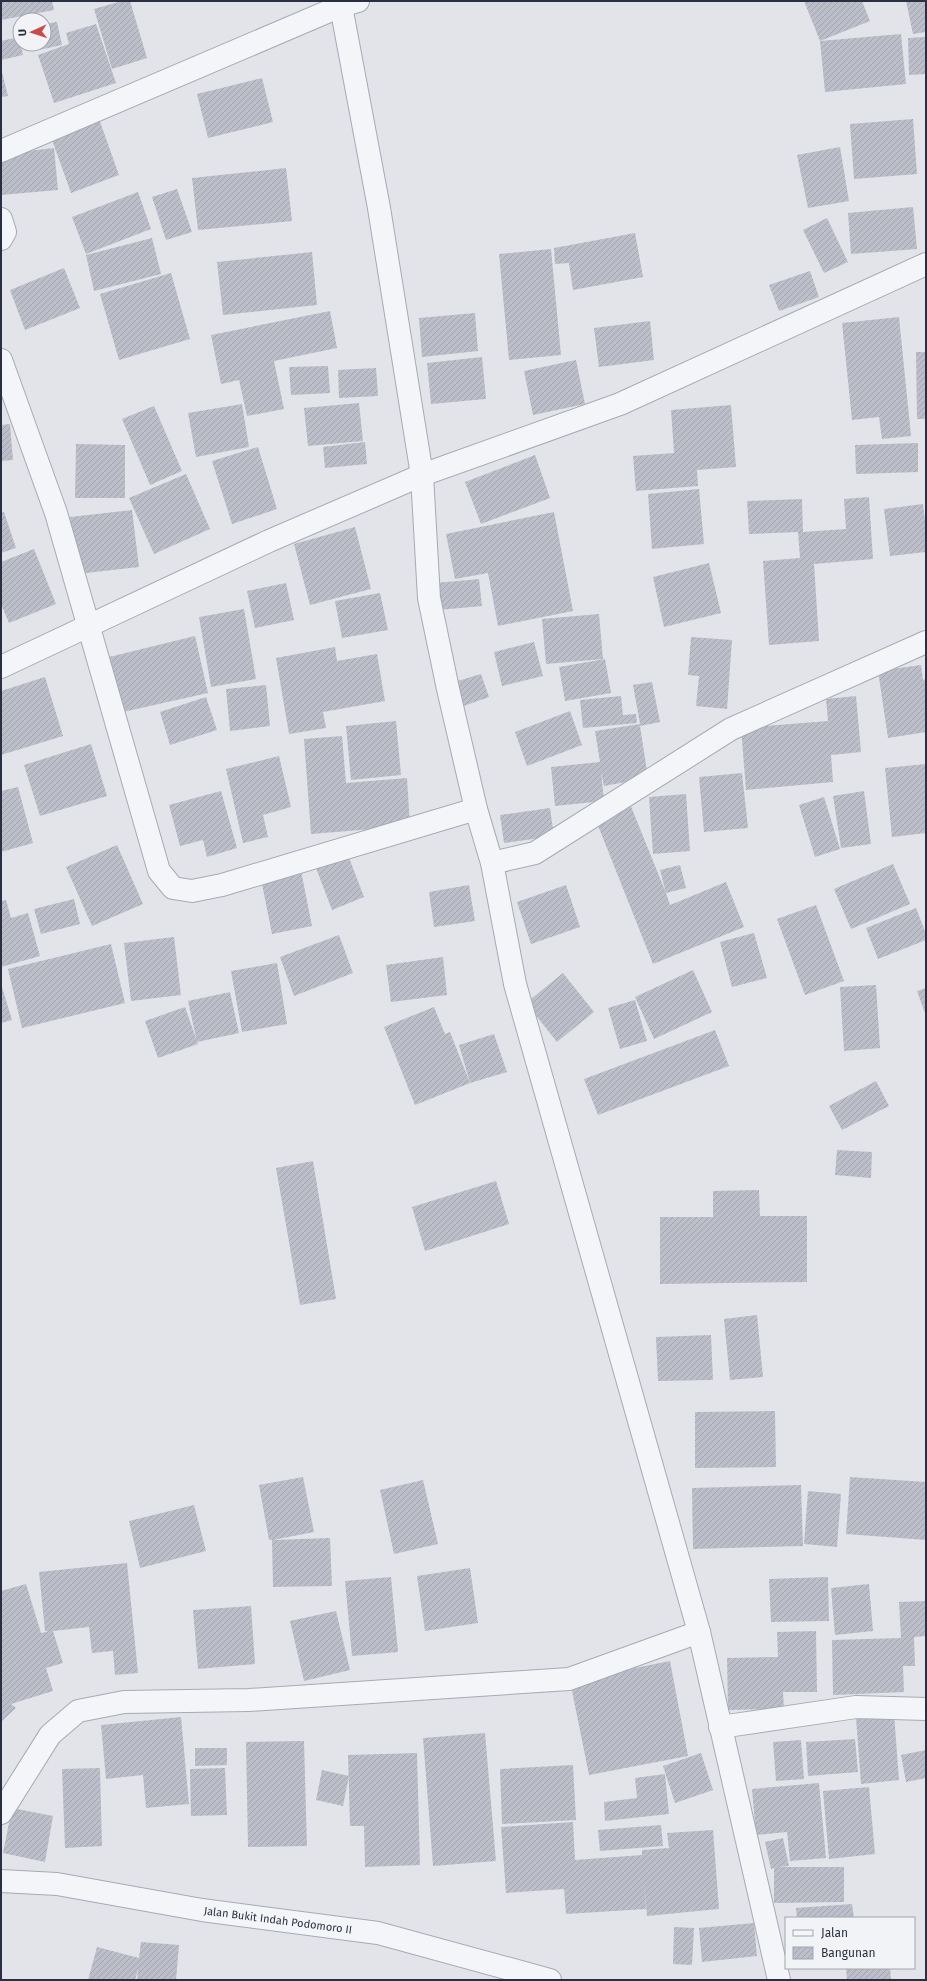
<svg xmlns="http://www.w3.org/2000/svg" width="927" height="1981" viewBox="0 0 927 1981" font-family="'Fira Sans',sans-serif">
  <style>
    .building { fill: url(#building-hatch) }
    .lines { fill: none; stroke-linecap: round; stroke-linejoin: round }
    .minor-casing { stroke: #a7aab4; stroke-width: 24 }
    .tertiary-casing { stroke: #a7aab4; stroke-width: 24 }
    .minor { stroke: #f4f5f8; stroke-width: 22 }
    .tertiary { stroke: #f4f5f8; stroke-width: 22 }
    .labels { text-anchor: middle; stroke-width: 3.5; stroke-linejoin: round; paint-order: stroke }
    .street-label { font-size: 11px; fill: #2a3041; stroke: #f1f3f7 }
  </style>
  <defs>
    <pattern id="building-hatch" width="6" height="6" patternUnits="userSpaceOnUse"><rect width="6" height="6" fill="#bcbfc9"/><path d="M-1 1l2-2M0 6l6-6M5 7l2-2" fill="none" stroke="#a2a4ae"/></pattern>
  </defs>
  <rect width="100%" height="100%" fill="#e2e4ea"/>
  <!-- building -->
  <g class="building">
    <path d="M1,1H52L54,10L1,20Z"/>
    <path d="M122,1H130L147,58L112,69L94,9Z"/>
    <path d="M804,1H862L870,21L820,41Z"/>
    <path d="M906,1H926V32L913,34Z"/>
    <path d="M57,22L62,45L34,51L32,44H44V24Z"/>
    <path d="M96,24L116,83L54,103L38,55L69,44L66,33Z"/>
    <path d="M901,34L906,84L825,92L820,41Z"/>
    <path d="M19,37L23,55L1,60V41Z"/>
    <path d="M926,37V74L909,75L908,38Z"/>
    <path d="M1,68L8,96L1,97Z"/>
    <path d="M262,78L273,122L208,138L197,94Z"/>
    <path d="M99,119L119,175L71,193L51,137Z"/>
    <path d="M913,119L917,174L854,179L850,124Z"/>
    <path d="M840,147L849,201L808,208L797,155Z"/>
    <path d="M54,148L58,190L1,195V154Z"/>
    <path d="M286,168L292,221L198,230L192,178Z"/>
    <path d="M177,189L192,232L166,240L152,197Z"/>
    <path d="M138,192L151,229L86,254L72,217Z"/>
    <path d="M913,207L917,249L851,254L848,213Z"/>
    <path d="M827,218L848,262L824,273L803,230Z"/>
    <path d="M635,233L643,277L573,290L569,263L555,264L554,248Z"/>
    <path d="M152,238L161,274L94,291L86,255Z"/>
    <path d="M551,249L561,355L509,360L499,254Z"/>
    <path d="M312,252L317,305L223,315L217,262Z"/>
    <path d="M64,268L80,308L25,330L10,290Z"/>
    <path d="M810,271L819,297L779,311L769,285Z"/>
    <path d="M171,273L190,339L119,360L100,294Z"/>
    <path d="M330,311L337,348L274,361L284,409L247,416L239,380L221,384L211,335Z"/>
    <path d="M475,313L478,351L422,357L419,318Z"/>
    <path d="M899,317L911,436L882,439L879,417L852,420L842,323Z"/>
    <path d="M650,321L654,360L599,367L594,328Z"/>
    <path d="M916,352H926V419H917Z"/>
    <path d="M482,357L486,399L431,404L427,363Z"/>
    <path d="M576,360L585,404L533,415L524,371Z"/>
    <path d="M328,366L330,393L291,395L289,367Z"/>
    <path d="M376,368L378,396L339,398L338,370Z"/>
    <path d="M359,403L363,441L308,446L304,408Z"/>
    <path d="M242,404L249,447L196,457L188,413Z"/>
    <path d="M731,405L736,467L697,470L698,486L636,491L633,456L674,453L671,410Z"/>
    <path d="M154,406L182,471L150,485L122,419Z"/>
    <path d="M10,424L13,460L1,461V425Z"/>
    <path d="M365,442L367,464L325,468L323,447Z"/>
    <path d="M918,443V472L856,474L855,445Z"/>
    <path d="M76,444L125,445V498H75Z"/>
    <path d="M258,447L277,509L232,524L212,461Z"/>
    <path d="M535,455L550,498L481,524L465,482Z"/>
    <path d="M186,474L210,529L154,554L129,498Z"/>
    <path d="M699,489L704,544L652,549L648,494Z"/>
    <path d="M869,497L873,559L814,564L819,641L769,645L763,561L800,558L798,532L749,534L747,501L802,499L803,532L846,529L844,499Z"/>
    <path d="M923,504L926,528V552L890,556L884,509Z"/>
    <path d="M132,510L139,567L77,574L70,517Z"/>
    <path d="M4,512L16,548L1,553V513Z"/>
    <path d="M554,512L573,611L498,626L488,573L455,579L446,534Z"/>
    <path d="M355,527L371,589L310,605L294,544Z"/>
    <path d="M34,549L56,604L9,623L1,604V562Z"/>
    <path d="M709,563L721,613L664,627L653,577Z"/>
    <path d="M479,579L482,606L438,610L436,583Z"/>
    <path d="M286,583L294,620L255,628L247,591Z"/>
    <path d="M380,593L388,630L342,638L335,601Z"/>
    <path d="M244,609L256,679L211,687L199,617Z"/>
    <path d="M599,614L603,659L546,664L542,619Z"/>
    <path d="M195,636L208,693L114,714L101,659Z"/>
    <path d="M691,637L732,640L727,709L696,706L699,676L688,675Z"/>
    <path d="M534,642L543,676L502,686L494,652Z"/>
    <path d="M335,647L337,661L377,654L385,701L323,712L326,728L289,734L276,658Z"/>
    <path d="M605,659L611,693L565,701L559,667Z"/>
    <path d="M921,665L923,680L926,679V732L888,738L878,671Z"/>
    <path d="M481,674L489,697L458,708L451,683Z"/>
    <path d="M45,677L63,736L1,755V691Z"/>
    <path d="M652,682L660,722L640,726L648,778L604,786L601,771L604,801L555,806L551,767L600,762L595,731L640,724L633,685Z"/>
    <path d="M266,685L270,726L230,731L226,689Z"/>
    <path d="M621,696L623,715L636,714L637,723L583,728L580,700Z"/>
    <path d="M856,696L861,752L831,755L833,782L746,790L741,728L828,721L826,699Z"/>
    <path d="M206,697L217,730L170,745L160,712Z"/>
    <path d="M570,711L582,745L527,766L515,732Z"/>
    <path d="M396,721L401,775L351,780L346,726Z"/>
    <path d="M342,736L346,783L407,778L410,826L311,834L304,739Z"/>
    <path d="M91,744L107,796L40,816L24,765Z"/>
    <path d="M279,756L291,807L263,815L268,837L243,843L226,769Z"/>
    <path d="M926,764V833L892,837L885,768Z"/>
    <path d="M742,773L748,828L704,832L699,777Z"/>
    <path d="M18,787L33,843L1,852V791Z"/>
    <path d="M221,791L237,848L207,857L203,840L180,846L169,805Z"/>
    <path d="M864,791L871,844L841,848L833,796Z"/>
    <path d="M686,794L690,851L653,854L649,797Z"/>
    <path d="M824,797L840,849L815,857L799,805Z"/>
    <path d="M630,804L666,893L660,870L680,865L686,888L666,893L670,905L726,882L744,927L653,964L595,818Z"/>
    <path d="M550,808L554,836L504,843L500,815Z"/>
    <path d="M117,845L143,904L92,926L66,867Z"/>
    <path d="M348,855L364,897L332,910L316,868Z"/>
    <path d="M893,864L910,904L851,929L834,889Z"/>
    <path d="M300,866L312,926L272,934L260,874Z"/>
    <path d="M469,885L475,921L434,927L429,892Z"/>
    <path d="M566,885L580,927L531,944L517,902Z"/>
    <path d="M74,899L80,924L41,934L34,909Z"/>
    <path d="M6,900L11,918L28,913L40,956L1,967V901Z"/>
    <path d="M816,905L844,981L805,995L777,919Z"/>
    <path d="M916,908L926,934V940L878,959L866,928Z"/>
    <path d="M754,933L767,978L732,987L720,942Z"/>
    <path d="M339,935L353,973L294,996L280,957Z"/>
    <path d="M174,937L181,995L131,1001L124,943Z"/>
    <path d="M111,944L125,1003L22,1028L8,969Z"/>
    <path d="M443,957L447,995L391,1002L386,965Z"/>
    <path d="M277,963L287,1024L242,1032L231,971Z"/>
    <path d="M693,970L712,1012L654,1039L635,997Z"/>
    <path d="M563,973L594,1012L557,1042L526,1003Z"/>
    <path d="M876,985L880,1048L844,1051L840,987Z"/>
    <path d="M1,987H2L12,1020L1,1023Z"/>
    <path d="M926,988V1016L917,991Z"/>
    <path d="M230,992L239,1033L197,1042L188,1001Z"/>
    <path d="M635,1000L647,1041L620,1049L608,1008Z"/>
    <path d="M185,1007L198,1044L158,1058L145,1021Z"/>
    <path d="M434,1007L445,1034L450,1032L470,1083L415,1105L384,1027Z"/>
    <path d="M715,1030L729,1066L598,1115L584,1079Z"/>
    <path d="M494,1034L507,1072L470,1083L459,1045Z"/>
    <path d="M876,1081L889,1106L842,1130L829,1106Z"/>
    <path d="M837,1150L872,1152L871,1178L835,1175Z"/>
    <path d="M313,1161L336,1299L300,1305L276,1168Z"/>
    <path d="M496,1181L509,1224L425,1251L412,1207Z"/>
    <path d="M759,1190L760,1216H807V1282L660,1284V1217H713V1191Z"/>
    <path d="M757,1315L763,1377L730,1380L724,1319Z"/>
    <path d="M711,1335L713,1380L658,1381L656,1337Z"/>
    <path d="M775,1411L776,1467L695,1468V1412Z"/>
    <path d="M303,1477L314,1532L273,1540L330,1538L332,1586L273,1587L272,1540H269L259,1485Z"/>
    <path d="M850,1477L926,1482V1540L846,1534Z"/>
    <path d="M423,1480L438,1544L394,1554L380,1490Z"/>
    <path d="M801,1485L803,1546L693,1549L692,1488Z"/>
    <path d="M808,1491L841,1494L837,1547L804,1544Z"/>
    <path d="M194,1505L206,1551L140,1568L129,1521Z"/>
    <path d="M127,1563L138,1673L115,1675L113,1651L92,1653L89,1627L53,1631L63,1663L46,1668L53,1691L11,1704L16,1708L1,1722V1591L26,1584L41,1633L49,1631H45L39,1572Z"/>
    <path d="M470,1568L478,1623L425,1631L417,1576Z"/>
    <path d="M391,1577L398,1652L352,1656L345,1581Z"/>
    <path d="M828,1577L829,1621L771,1622L769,1579Z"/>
    <path d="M869,1584L873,1631L835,1635L831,1588Z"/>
    <path d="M926,1601V1636L914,1637L915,1666H903L904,1692L833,1695L832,1640L901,1638L899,1602Z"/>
    <path d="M251,1606L255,1664L198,1669L193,1610Z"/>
    <path d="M336,1611L350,1670L304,1681L290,1621Z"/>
    <path d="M816,1631L817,1692H783L784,1709L728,1710L727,1658L778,1657L777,1632Z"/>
    <path d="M670,1661L688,1756L589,1775L570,1681Z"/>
    <path d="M894,1714L899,1780L861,1784L856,1718Z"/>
    <path d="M181,1717L189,1804L146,1808L143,1775L106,1779L101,1725Z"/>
    <path d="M485,1733L496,1861L433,1866L423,1738Z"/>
    <path d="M855,1739L858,1772L808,1776L806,1742Z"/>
    <path d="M801,1740L804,1779L776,1781L773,1742Z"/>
    <path d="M304,1741L307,1846L248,1847L246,1742Z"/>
    <path d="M195,1748H227V1765L195,1766Z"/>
    <path d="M926,1750V1778L906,1782L901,1755Z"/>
    <path d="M417,1753L420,1865L365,1867L364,1826H350L348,1755Z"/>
    <path d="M701,1753L713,1790L675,1803L663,1766Z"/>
    <path d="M573,1765L576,1820L502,1824L500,1769Z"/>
    <path d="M100,1768L102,1846L65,1848L62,1769Z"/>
    <path d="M225,1768L227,1815L191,1816L190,1769Z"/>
    <path d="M322,1770L349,1776L343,1806L316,1800Z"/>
    <path d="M665,1774L669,1814L605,1821L604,1802L637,1798L635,1778Z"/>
    <path d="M819,1783L826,1858L790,1861L787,1832L756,1835L752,1789Z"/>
    <path d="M869,1787L875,1854L829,1859L823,1791Z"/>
    <path d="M12,1808L53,1816L45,1862L3,1853Z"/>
    <path d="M573,1822L575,1860L642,1855V1850L669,1848L667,1833L713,1830L719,1909L647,1916L644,1881L646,1909L566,1914L564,1889L506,1893L501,1827Z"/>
    <path d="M661,1825L663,1846L600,1851L598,1830Z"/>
    <path d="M783,1838L789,1866L778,1867H844V1902L774,1903V1868L771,1869L765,1842Z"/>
    <path d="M852,1904L854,1918H797L796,1908Z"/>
    <path d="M754,1923L757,1956L702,1962L699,1928Z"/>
    <path d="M674,1927L694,1928L692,1965L673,1964Z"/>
    <path d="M141,1942L179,1945L176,1980H137L138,1969L135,1980H88L97,1947L139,1958Z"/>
    <path d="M846,1968H890L891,1980H847Z"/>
  </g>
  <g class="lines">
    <!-- minor casing -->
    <g class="minor-casing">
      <g id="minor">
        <path d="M340,1L379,208L422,475L429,598L448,689L476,809L492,863L515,984L699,1632L779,1980"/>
        <path d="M1,151L341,6L358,1"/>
        <path d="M1,219L5,232L1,239"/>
        <path d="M1,360L56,513L159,871L173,888L192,891L222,885L476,809"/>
        <path d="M1,667L269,541L422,475L620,404L926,264"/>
        <path d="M492,863L535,853L731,729L926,642"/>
        <path d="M720,1727L856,1707L926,1709"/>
        <path d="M1,1813L50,1735L78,1711L124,1702L249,1700L569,1679L699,1632"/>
      </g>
    </g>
    <!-- tertiary casing -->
    <g class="tertiary-casing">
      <g id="tertiary">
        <path id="s1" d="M1,1881L57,1884L202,1910L378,1933L550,1980"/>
      </g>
    </g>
    <!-- minor -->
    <use href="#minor" class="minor"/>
    <!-- tertiary -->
    <use href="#tertiary" class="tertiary"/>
  </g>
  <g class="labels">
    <!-- street labels -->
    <g class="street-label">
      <text dy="4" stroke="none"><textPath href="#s1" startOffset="280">Jalan Bukit Indah Podomoro II</textPath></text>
    </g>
  </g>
  <!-- border -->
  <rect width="927" height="1981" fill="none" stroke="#2a3041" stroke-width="4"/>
  <!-- legend -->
  <rect x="785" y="1917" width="130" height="52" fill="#f1f3f7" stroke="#a1a5ae"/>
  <rect x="793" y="1930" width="20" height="6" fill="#f4f5f8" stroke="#a1a5ae"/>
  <text x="821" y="1937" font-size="12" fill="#2a3041">Jalan</text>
  <rect x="793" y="1947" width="20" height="12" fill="url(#building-hatch)" stroke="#a1a5ae"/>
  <text x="821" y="1957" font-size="12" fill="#2a3041">Bangunan</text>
  <!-- north arrow -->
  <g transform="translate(32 32) rotate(267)"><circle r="19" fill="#f1f3f7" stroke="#a1a5ae"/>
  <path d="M0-3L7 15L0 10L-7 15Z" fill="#ca4b4e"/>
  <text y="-6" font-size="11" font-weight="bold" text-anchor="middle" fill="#2a3041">U</text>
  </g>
</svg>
